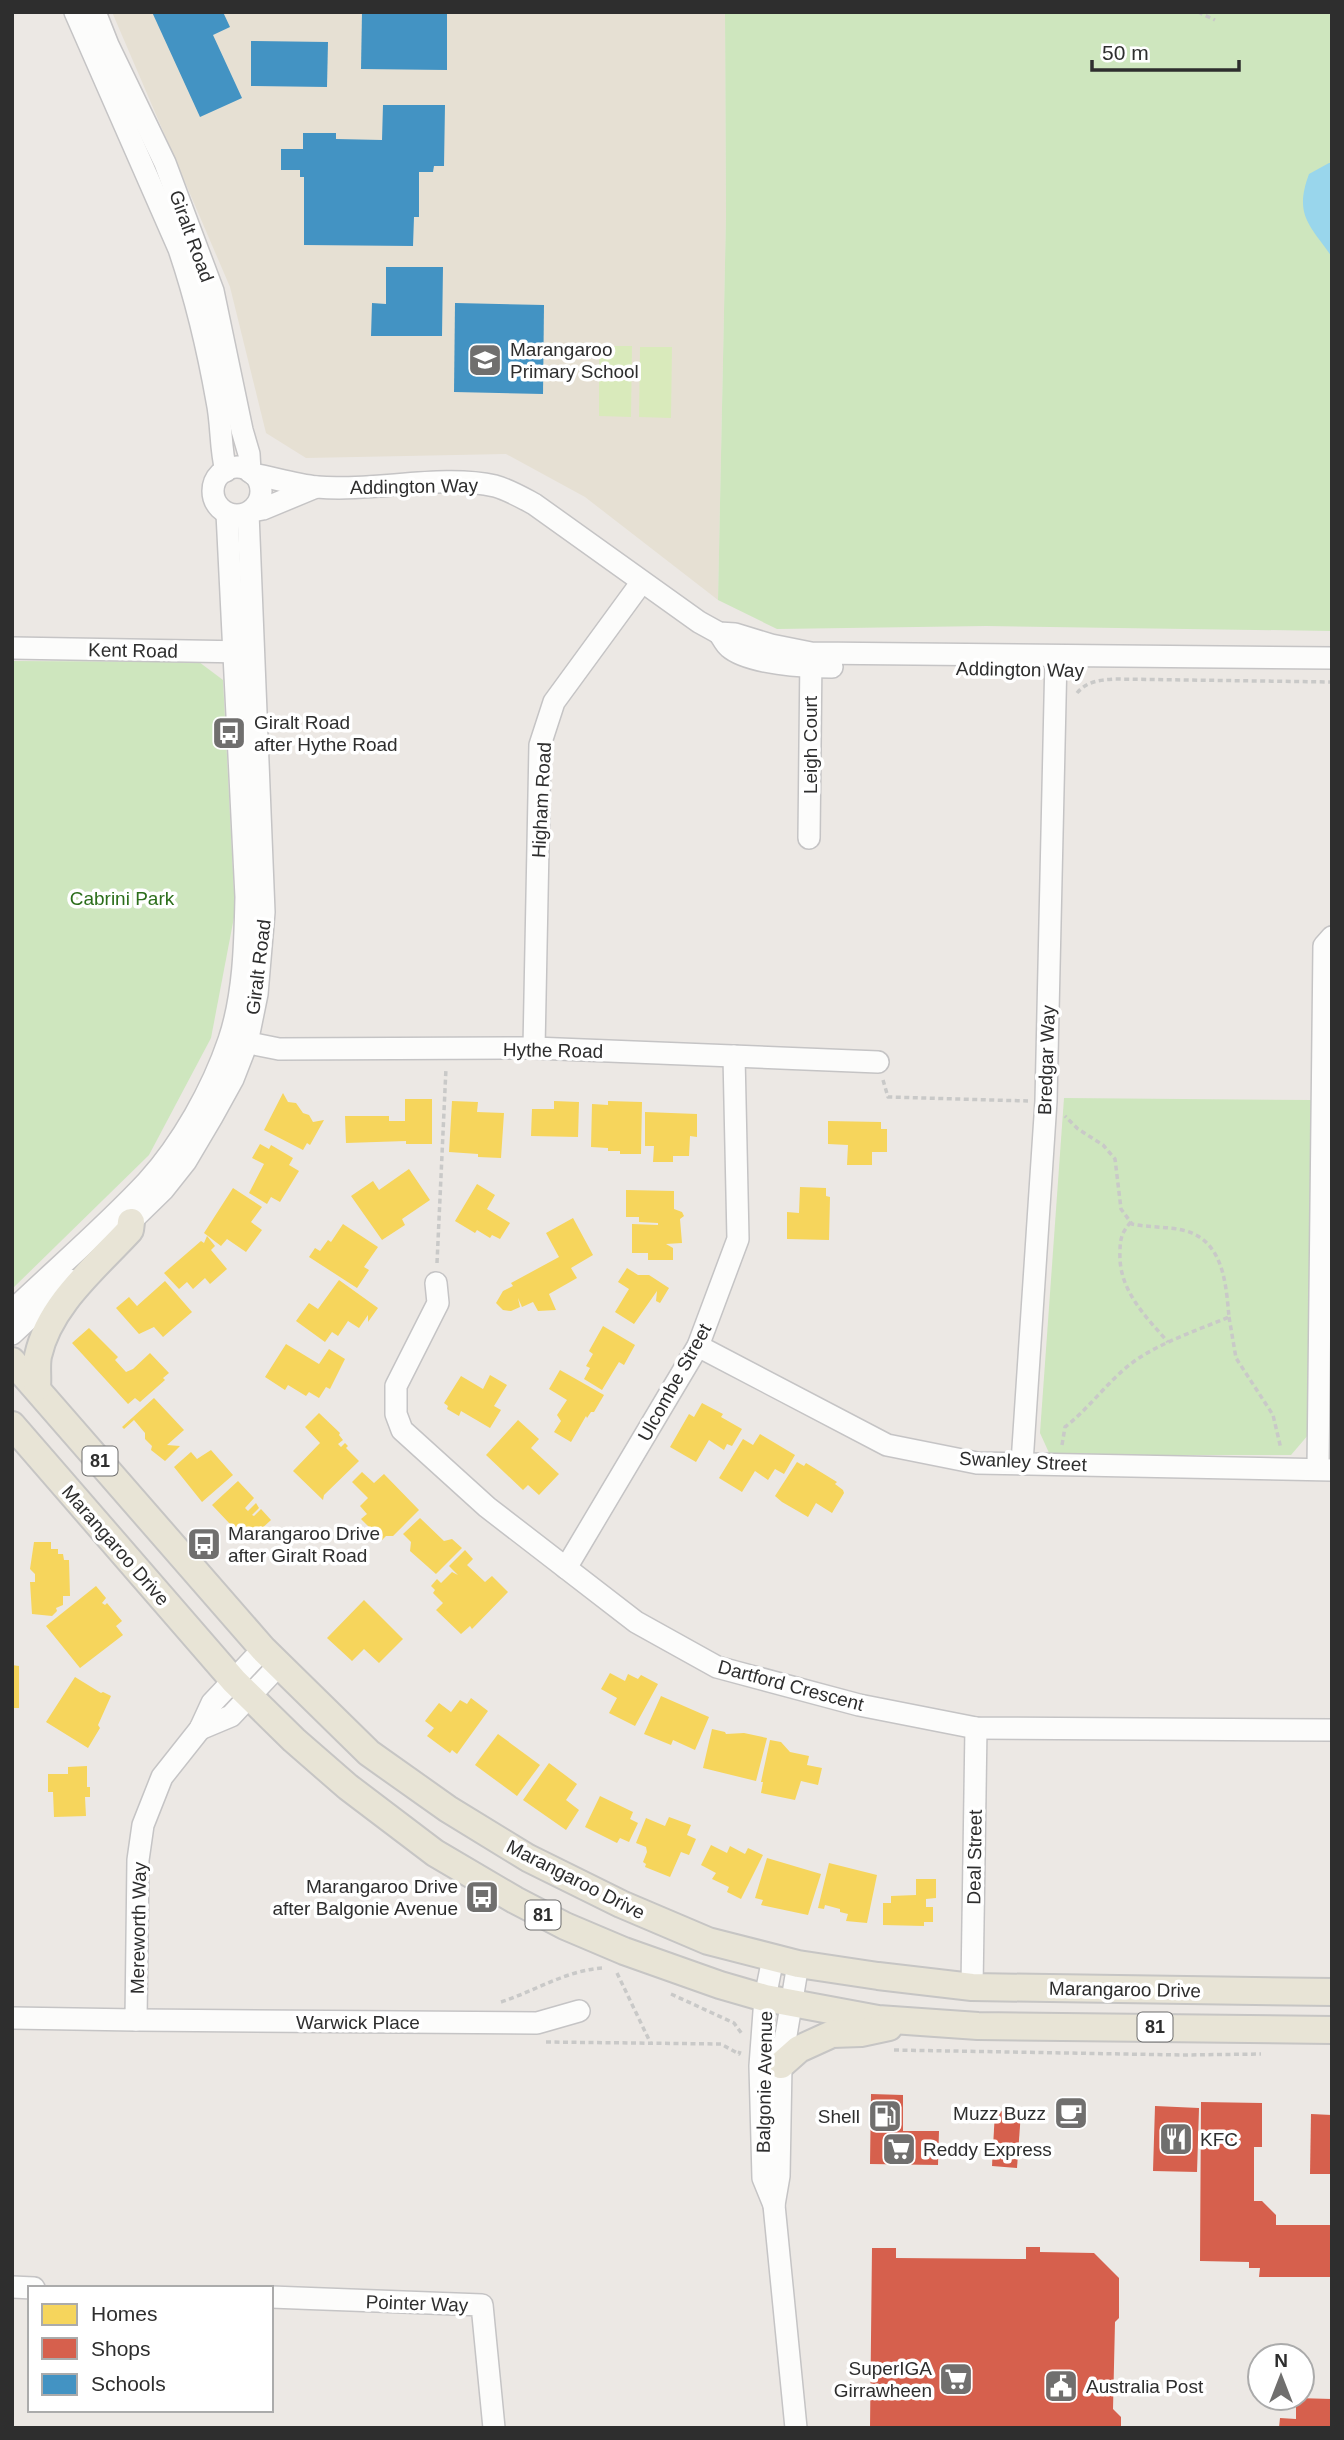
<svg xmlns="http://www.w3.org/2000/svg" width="1344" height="2440" viewBox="0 0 1344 2440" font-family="Arial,sans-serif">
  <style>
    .education { fill: #e6e0d3 }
    .green { fill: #cee6be }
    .pitch { fill: #d9eabb }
    .water { fill: #99d6ec }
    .homes { fill: #f6d55c }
    .shops { fill: #d6604d }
    .schools { fill: #4393c3 }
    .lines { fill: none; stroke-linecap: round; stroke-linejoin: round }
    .minor-casing { stroke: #c5c4c5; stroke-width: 24 }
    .major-casing { stroke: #c6c5c4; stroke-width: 30 }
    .path { stroke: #c9c9c8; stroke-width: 3.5; stroke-dasharray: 5 3.5; stroke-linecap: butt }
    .minor { stroke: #fcfcfb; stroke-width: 21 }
    .major { stroke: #e8e4d6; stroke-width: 26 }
    .labels { text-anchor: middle; stroke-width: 7; stroke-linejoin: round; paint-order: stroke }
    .shield { fill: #fff; stroke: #6d6d6d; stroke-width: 2 }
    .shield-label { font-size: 18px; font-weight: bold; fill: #2e2e2e }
    .street-label { font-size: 19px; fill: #2e2e2e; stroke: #fff }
    .poi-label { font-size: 19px; fill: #2e2e2e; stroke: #fff; text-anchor: start }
    .park-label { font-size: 19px; fill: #2c6e1b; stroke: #fff }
  </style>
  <rect width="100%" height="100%" fill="#ece8e4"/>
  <!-- education -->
  <path class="education" d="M112,12H725L726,215L718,600L585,497L506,454L306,458L266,433L230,287Z"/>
  <!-- green -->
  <g class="green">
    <path d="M725,12H1332V631L986,626L777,629L718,600L726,215Z"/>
    <path d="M12,661L199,662L223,680L235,912L211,1038L149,1155L12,1289Z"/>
    <path d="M1064,1098L1312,1100L1309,1434L1291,1455H1050L1040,1433Z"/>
  </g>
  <!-- pitch -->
  <g class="pitch">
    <path d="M599,346H632L631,417L599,416Z"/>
    <path d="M640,347H672L671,418L639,417Z"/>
  </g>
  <!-- water -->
  <path class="water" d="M1329,163H1332V257C1309,224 1294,215 1309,174Z"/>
  <!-- homes -->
  <g class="homes">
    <path d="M283,1093L288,1102L296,1103L303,1113L309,1115L313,1122L324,1120L310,1145L307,1143L303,1150L264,1130Z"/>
    <path d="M405,1099H432V1144H406V1141L346,1143L345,1116H389V1121H405Z"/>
    <path d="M452,1101L478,1102L477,1112L504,1113L501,1158L478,1157V1154L449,1152Z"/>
    <path d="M554,1101L579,1102L578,1137L531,1136L532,1109H554Z"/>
    <path d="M608,1101L642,1102L641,1154H620V1151H608V1148L591,1147L592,1104L608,1105Z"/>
    <path d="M645,1112L697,1114V1137L690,1136L689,1156H673V1162H653L654,1146H645Z"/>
    <path d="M828,1121L881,1122V1129H887V1152H872V1165H847L848,1145L828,1144Z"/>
    <path d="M260,1144L269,1149L271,1145L293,1158L289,1165L299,1171L280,1202L271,1197L267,1204L249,1193L264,1164L252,1158Z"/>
    <path d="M409,1169L430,1200L402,1219L405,1225L382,1240L351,1196L373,1181L379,1190Z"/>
    <path d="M477,1184L495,1195L487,1209L510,1223L500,1239L492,1235L490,1238L477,1230L475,1233L455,1221Z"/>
    <path d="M800,1187L826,1188V1196L830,1197L829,1240L787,1239V1212L799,1213Z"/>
    <path d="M233,1188L262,1207L251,1222L262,1230L246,1252L227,1239L221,1246L204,1233Z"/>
    <path d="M626,1190L674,1191V1209L682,1212L684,1216L680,1219L682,1243L666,1244L673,1248V1260H648V1253H632V1224L658,1225V1223L639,1222V1217H626Z"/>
    <path d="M573,1218L593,1255L571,1268L577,1278L549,1294L556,1310L538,1311L533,1302L522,1307L518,1298L520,1307L511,1311L503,1310L496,1303L503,1291L513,1286L511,1283L559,1257L546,1233Z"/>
    <path d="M343,1224L378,1247L364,1267L369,1270L357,1288L309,1257L315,1248L320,1251L328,1240L331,1242Z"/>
    <path d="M207,1236L215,1246L211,1250L227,1269L210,1284L205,1278L193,1289L187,1282L179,1289L164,1273L201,1241L204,1243Z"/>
    <path d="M627,1268L638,1275H649L669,1288L660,1303L656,1301L657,1291L634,1324L615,1312L629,1289L618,1282Z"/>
    <path d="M339,1280L378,1308L368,1322V1315L359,1328L348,1321L338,1336L332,1332L325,1342L296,1321L309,1303L318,1309Z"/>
    <path d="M165,1281L192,1312L163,1337L154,1327L139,1334L116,1308L129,1297L137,1306Z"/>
    <path d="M603,1326L635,1345L624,1365L619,1362L602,1390L584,1379L590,1368L586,1366L593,1354L589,1351Z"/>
    <path d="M89,1328L118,1357L115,1360L126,1372L133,1369L150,1353L169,1373L163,1378L165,1380L140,1402L135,1398L128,1404L72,1343Z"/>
    <path d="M286,1344L319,1364L329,1349L345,1359L330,1389L326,1387L319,1398L309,1392L306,1396L288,1385L285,1390L265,1377Z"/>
    <path d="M560,1370L604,1395L594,1412H591L587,1418L586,1416L571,1442L554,1432L561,1421L557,1415L567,1400L549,1389Z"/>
    <path d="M490,1375L507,1385L494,1406L501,1410L490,1428L461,1411L459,1416L447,1409L448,1406L444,1403L461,1376L483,1389Z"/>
    <path d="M154,1398L184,1430L167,1445L180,1446L165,1461L151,1450L152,1446L145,1439V1433L134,1420L124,1429L122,1427Z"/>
    <path d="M702,1403L723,1414L721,1417L742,1429L732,1446L727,1444L724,1450L709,1440L696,1462L670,1447L689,1414L694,1417Z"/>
    <path d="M319,1413L340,1433L339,1435L343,1440L338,1444L341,1447L345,1443L348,1446L346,1448L359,1461L324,1495L323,1500L293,1471L320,1443L305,1427Z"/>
    <path d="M518,1420L539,1439L531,1448L559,1474L539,1495L528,1485L523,1490L486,1455Z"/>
    <path d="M760,1434L795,1455L784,1474L775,1469L768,1480L755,1471L742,1492L719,1478L743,1439L753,1445Z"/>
    <path d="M211,1450L233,1475L202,1502L174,1467L191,1452L197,1459Z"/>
    <path d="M797,1462L804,1466L806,1463L837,1482L835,1484L843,1490L844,1493L832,1513L816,1503L808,1517L782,1502L775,1496Z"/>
    <path d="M362,1472L374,1483L384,1474L419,1510L393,1536H386L382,1540L361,1519L367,1514L360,1506L368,1498L352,1482Z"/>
    <path d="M238,1481L254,1498L245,1508L248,1511L256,1503L259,1508L252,1515L254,1516L261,1509L271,1520L247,1542L212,1505Z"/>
    <path d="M420,1518L444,1541L452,1539L462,1548L436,1574L410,1551L411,1542L403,1534Z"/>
    <path d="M34,1542H51V1549H58V1554H63L64,1560H69L70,1596H63V1605L56,1608L57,1611L52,1616L32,1614L30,1582H35V1574L30,1569Z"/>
    <path d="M465,1550L473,1559L467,1565L485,1582L492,1576L508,1592L472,1629L470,1626L461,1634L436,1610L443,1603L433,1593L435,1590L431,1586L437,1579L441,1583L452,1572L458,1575L449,1566Z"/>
    <path d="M96,1586L106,1598L102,1603L105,1605L107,1603L122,1621L116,1626L123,1635L80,1668L46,1626Z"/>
    <path d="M364,1600L403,1639L379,1663L364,1649L352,1661L327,1638Z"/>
    <path d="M12,1665L19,1666V1708H12Z"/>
    <path d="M610,1673L625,1681L628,1674L638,1679L641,1675L658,1684L635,1726L609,1713L617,1698L601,1689Z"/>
    <path d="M75,1677L101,1693L103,1692L111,1696L98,1725L100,1728L88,1748L46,1722Z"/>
    <path d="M661,1696L709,1717L695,1750L673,1740L671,1745L644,1734Z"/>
    <path d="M471,1698L488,1711L457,1754L452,1750L450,1753L427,1736L434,1728L425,1721L439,1703L451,1712L460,1700L467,1704Z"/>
    <path d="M712,1729L725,1732L726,1734L744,1733L767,1738L756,1781L703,1768Z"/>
    <path d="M498,1734L540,1765L517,1796L475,1765Z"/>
    <path d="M770,1740L781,1742L790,1752L809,1756L807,1765L822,1768L818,1785L801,1781L795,1800L761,1793L763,1782H761Z"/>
    <path d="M549,1763L577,1784L566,1800L579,1810L566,1830L523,1800Z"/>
    <path d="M87,1766V1787H90V1797H85L86,1816L54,1817L53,1792H48V1774H68V1767Z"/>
    <path d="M600,1796L633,1812L630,1819L638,1823L629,1842L620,1838L617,1843L585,1827Z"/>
    <path d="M669,1817L691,1825L687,1835L696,1839L689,1855L681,1852L670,1877L645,1867L646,1864L643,1862L647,1852L646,1847L636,1843L646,1818L665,1826Z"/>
    <path d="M711,1845L727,1853L730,1846L745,1854L748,1848L763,1855L741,1899L727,1892L729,1887L712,1879L716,1873L701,1865Z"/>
    <path d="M767,1858L821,1874L808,1915L761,1905L763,1900L755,1898Z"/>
    <path d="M829,1863L877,1875L867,1923L846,1921L848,1914L840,1912V1909L825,1905L824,1909L818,1908Z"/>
    <path d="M916,1879H936V1898L926,1899V1907H933V1922H924V1926L883,1925V1903H891V1896L916,1895Z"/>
  </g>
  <!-- shops -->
  <g class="shops">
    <path d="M871,2094L903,2095V2131H939L938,2165L870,2164Z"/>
    <path d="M1201,2102L1262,2103V2147H1254V2201H1262L1276,2215V2225H1332V2277H1259L1260,2268H1249V2262L1200,2261Z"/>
    <path d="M1056,2106L1086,2108L1085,2120L1056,2118Z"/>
    <path d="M1155,2106L1199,2108L1197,2172L1153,2171Z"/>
    <path d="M995,2111L1021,2112L1017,2168L992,2166Z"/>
    <path d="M1311,2114L1332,2115V2174H1310Z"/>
    <path d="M1026,2247H1040V2252L1094,2253L1119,2278V2318L1115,2322L1113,2409L1121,2417V2428H870L872,2248H896V2258L1026,2259Z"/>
    <path d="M1296,2398L1332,2399V2428H1279L1280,2418L1296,2419Z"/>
  </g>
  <!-- schools -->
  <g class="schools">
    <path d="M152,12H223L230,27L213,35L242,98L200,117Z"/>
    <path d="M362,12H447V70L361,69Z"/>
    <path d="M251,41L328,42L327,87L251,86Z"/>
    <path d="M383,105H445L444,166H434L433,172H419V217H414L413,246L304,245V177H300V170H281V149H303V133H336V139L382,140Z"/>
    <path d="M386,267H443L442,336H371L372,303L386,304Z"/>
    <path d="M455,303L544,305L543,394L454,392Z"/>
  </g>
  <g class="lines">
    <!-- minor casing -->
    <g class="minor-casing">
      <g id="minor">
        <path d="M75,12L179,249C196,299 208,350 217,401C222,424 220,448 226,471"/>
        <path d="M95,12L108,45L165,163L213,291L242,430L249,454L250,472"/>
        <circle cx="237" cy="491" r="24"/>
        <path d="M253,474C274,478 296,485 317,487C373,492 442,474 495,486C509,490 521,497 534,504L699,622L719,633L735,634L771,645L811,653L1332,658"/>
        <path d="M251,511L263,509L316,487"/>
        <path d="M719,633C722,637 725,644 729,647C748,664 807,667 832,667"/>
        <path d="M12,648L247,652"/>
        <path d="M809,838L811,654"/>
        <path d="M234,1040L279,1049L534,1048L878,1062"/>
        <path d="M534,1048L540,745L554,702L641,583"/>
        <path d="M121,1231L163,1190L186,1161L212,1117L233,1079L247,1043L257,994L264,912L248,513"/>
        <path d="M436,1283L438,1303L396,1386V1414L402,1430L487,1507L636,1622L717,1667L859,1705L976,1728L1332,1730"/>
        <path d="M12,1311C57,1268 105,1227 147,1182C182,1143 212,1090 229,1040C244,995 245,944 246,897L227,513"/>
        <path d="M12,1334L70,1280"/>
        <path d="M698,1346L887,1445L977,1463L1332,1470"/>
        <path d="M1022,1463L1046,1101L1056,656"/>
        <path d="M1318,1469L1324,946L1332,937"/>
        <path d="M566,1568L698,1346L738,1239L734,1056"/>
        <path d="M200,1729L231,1716L279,1665"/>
        <path d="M773,1958L765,1998L760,2066L763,2178L774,2205L796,2428"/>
        <path d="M972,1987L976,1728"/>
        <path d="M12,2018L136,2020L138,1860L143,1825L162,1777L200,1729L212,1703L263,1649"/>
        <path d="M136,2020L537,2023L579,2011"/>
        <path d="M774,2205L779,2176L781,2065L798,1964"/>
        <path d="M12,2287L34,2288"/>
        <path d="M271,2297L482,2305L494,2428"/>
      </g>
    </g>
    <!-- major casing -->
    <g class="major-casing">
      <g id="major">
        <path d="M12,1361L263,1649L369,1753L448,1809L528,1858L621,1904L708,1941L798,1964L878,1976L972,1987L1332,1992"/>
        <path d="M37,1388C38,1378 36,1366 38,1356C49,1305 96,1267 130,1230L131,1222"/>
        <path d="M12,1425L234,1681L294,1740L348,1787L435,1853L515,1900L565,1926L624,1951L720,1985L765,1998L878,2019L978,2026L1332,2030"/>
        <path d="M781,2065L799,2049L832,2034L861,2033L889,2027"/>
      </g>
    </g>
    <!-- path -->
    <g class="path">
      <path d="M1198,12L1215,20"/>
      <path d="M1077,693C1087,681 1100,680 1115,679L1332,682"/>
      <path d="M883,1080L888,1097L1028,1101"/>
      <path d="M1131,1222C1122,1232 1120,1238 1120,1252C1118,1289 1145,1316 1168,1342"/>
      <path d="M437,1263L446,1068"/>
      <path d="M1229,1317L1236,1358L1273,1415L1281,1449"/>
      <path d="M1062,1445L1065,1427C1091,1407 1109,1379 1136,1360C1164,1341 1198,1330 1229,1317C1226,1285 1224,1242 1186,1231C1169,1226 1150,1228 1132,1224L1121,1209L1115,1159L1103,1145L1078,1129L1065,1116"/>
      <path d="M617,1973L651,2044"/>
      <path d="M671,1994L734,2023L742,2034"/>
      <path d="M501,2002C535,1991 567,1970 603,1968"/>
      <path d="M546,2042L721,2044L739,2054L740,2051"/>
      <path d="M894,2050L1182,2055L1261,2054"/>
    </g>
    <!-- minor -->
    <use href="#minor" class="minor"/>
    <!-- major -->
    <use href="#major" class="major"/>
  </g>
  <!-- icons -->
  <defs>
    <g id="school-square" transform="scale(1.75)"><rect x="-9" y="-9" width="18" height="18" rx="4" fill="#706f6e" stroke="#fff"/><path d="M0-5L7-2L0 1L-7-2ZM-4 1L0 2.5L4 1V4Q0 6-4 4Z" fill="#fff"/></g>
    <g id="bus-square" transform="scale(1.75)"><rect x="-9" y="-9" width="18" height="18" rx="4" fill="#706f6e" stroke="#fff"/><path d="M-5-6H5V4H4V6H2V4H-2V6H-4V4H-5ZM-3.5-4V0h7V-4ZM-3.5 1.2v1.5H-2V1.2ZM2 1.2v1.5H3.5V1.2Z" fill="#fff"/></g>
    <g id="cafe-square" transform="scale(1.75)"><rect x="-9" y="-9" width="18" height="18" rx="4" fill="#706f6e" stroke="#fff"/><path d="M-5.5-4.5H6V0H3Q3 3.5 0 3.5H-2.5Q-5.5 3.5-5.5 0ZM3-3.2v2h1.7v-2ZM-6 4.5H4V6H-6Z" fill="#fff"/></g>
    <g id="fuel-square" transform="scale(1.75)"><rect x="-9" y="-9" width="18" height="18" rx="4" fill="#706f6e" stroke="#fff"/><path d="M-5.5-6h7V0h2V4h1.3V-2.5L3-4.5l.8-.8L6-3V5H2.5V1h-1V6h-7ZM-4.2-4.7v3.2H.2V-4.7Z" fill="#fff"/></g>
    <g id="restaurant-square" transform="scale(1.75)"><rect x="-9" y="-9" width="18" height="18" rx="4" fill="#706f6e" stroke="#fff"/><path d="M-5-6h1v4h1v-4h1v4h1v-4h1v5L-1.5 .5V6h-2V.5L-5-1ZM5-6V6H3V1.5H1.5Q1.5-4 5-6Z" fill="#fff"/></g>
    <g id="supermarket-square" transform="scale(1.75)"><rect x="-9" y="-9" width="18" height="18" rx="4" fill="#706f6e" stroke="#fff"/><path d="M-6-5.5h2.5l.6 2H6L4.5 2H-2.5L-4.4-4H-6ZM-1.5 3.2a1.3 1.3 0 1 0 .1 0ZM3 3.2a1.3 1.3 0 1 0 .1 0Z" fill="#fff"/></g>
    <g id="civic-square" transform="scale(1.75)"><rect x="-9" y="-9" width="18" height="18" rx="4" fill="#706f6e" stroke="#fff"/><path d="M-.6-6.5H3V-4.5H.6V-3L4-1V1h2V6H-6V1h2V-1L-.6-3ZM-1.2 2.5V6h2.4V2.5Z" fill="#fff"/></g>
  </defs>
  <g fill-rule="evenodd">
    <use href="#school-square" x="485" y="360"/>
    <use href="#bus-square" x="229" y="733"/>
    <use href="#bus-square" x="204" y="1544"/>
    <use href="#bus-square" x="482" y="1897"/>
    <use href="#cafe-square" x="1071" y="2113"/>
    <use href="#fuel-square" x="885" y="2116"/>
    <use href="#restaurant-square" x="1176" y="2139"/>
    <use href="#supermarket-square" x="899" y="2149"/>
    <use href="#supermarket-square" x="956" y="2379"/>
    <use href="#civic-square" x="1061" y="2386"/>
  </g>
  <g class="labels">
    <!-- shield labels -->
    <g class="shield">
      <rect x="82.5" y="1446.5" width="35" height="29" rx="5"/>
      <rect x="525.5" y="1900.5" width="35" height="29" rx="5"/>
      <rect x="1137.5" y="2012.5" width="35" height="29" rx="5"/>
    </g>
    <g class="shield-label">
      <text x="100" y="1467">81</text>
      <text x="543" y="1921">81</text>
      <text x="1155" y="2033">81</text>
    </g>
    <!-- street labels -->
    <g class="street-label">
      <text transform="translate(192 236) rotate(70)" y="7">Giralt Road</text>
      <text transform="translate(414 486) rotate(-1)" y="7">Addington Way</text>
      <text transform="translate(133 650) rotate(1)" y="7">Kent Road</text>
      <text transform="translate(1020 669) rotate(1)" y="7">Addington Way</text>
      <text transform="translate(810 745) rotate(-90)" y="7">Leigh Court</text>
      <text transform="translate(541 800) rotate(-87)" y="7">Higham Road</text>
      <text transform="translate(258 967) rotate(-83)" y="7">Giralt Road</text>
      <text transform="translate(553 1050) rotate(1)" y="7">Hythe Road</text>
      <text transform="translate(1046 1060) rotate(-88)" y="7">Bredgar Way</text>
      <text transform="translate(674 1382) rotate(-61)" y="7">Ulcombe Street</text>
      <text transform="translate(1023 1461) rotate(3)" y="7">Swanley Street</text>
      <text transform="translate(116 1545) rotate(49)" y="7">Marangaroo Drive</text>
      <text transform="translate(791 1685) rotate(15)" y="7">Dartford Crescent</text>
      <text transform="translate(974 1857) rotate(-89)" y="7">Deal Street</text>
      <text transform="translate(576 1879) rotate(27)" y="7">Marangaroo Drive</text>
      <text transform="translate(138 1928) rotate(-89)" y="7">Mereworth Way</text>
      <text transform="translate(1125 1989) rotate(1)" y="7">Marangaroo Drive</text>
      <text x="358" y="2029">Warwick Place</text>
      <text transform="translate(764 2082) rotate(-89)" y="7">Balgonie Avenue</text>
      <text transform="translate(417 2303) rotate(2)" y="7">Pointer Way</text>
    </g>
    <!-- poi labels -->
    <g class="poi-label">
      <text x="510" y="356">Marangaroo<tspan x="510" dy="22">Primary School</tspan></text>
      <text x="254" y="729">Giralt Road<tspan x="254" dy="22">after Hythe Road</tspan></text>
      <text x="228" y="1540">Marangaroo Drive<tspan x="228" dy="22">after Giralt Road</tspan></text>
      <text x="458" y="1893" text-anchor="end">Marangaroo Drive<tspan x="458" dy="22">after Balgonie Avenue</tspan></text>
      <text x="1046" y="2120" text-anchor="end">Muzz Buzz</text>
      <text x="860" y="2123" text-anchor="end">Shell</text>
      <text x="1200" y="2146">KFC</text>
      <text x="923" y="2156">Reddy Express</text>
      <text x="932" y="2375" text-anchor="end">SuperIGA<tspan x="932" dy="22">Girrawheen</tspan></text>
      <text x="1086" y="2393">Australia Post</text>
    </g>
    <!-- park labels -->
    <g class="park-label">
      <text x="122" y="905">Cabrini Park</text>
    </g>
  </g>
  <!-- border -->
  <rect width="1344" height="2440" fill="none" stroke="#2e2e2e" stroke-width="28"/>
  <!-- legend -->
  <rect x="28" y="2286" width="245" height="126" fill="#ffffff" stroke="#ababab" stroke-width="2"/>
  <rect x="42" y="2304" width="35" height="21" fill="#f6d55c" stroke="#ababab" stroke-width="2"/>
  <text x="91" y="2321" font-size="21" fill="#2e2e2e">Homes</text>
  <rect x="42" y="2338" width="35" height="21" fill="#d6604d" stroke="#ababab" stroke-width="2"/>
  <text x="91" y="2356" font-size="21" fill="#2e2e2e">Shops</text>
  <rect x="42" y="2374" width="35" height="21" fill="#4393c3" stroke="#ababab" stroke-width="2"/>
  <text x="91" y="2391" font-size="21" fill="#2e2e2e">Schools</text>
  <!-- north arrow -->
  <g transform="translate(1281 2377)"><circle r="33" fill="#ffffff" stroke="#ababab" stroke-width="2"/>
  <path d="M0-5L12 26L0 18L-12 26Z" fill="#706f6e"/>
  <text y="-10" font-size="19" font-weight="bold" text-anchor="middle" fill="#2e2e2e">N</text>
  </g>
  <!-- scale -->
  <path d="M1092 60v10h147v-10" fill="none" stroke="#2e2e2e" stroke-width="3.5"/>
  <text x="1102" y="60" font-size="21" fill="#2e2e2e" stroke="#ffffff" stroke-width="5" paint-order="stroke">50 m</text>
</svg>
